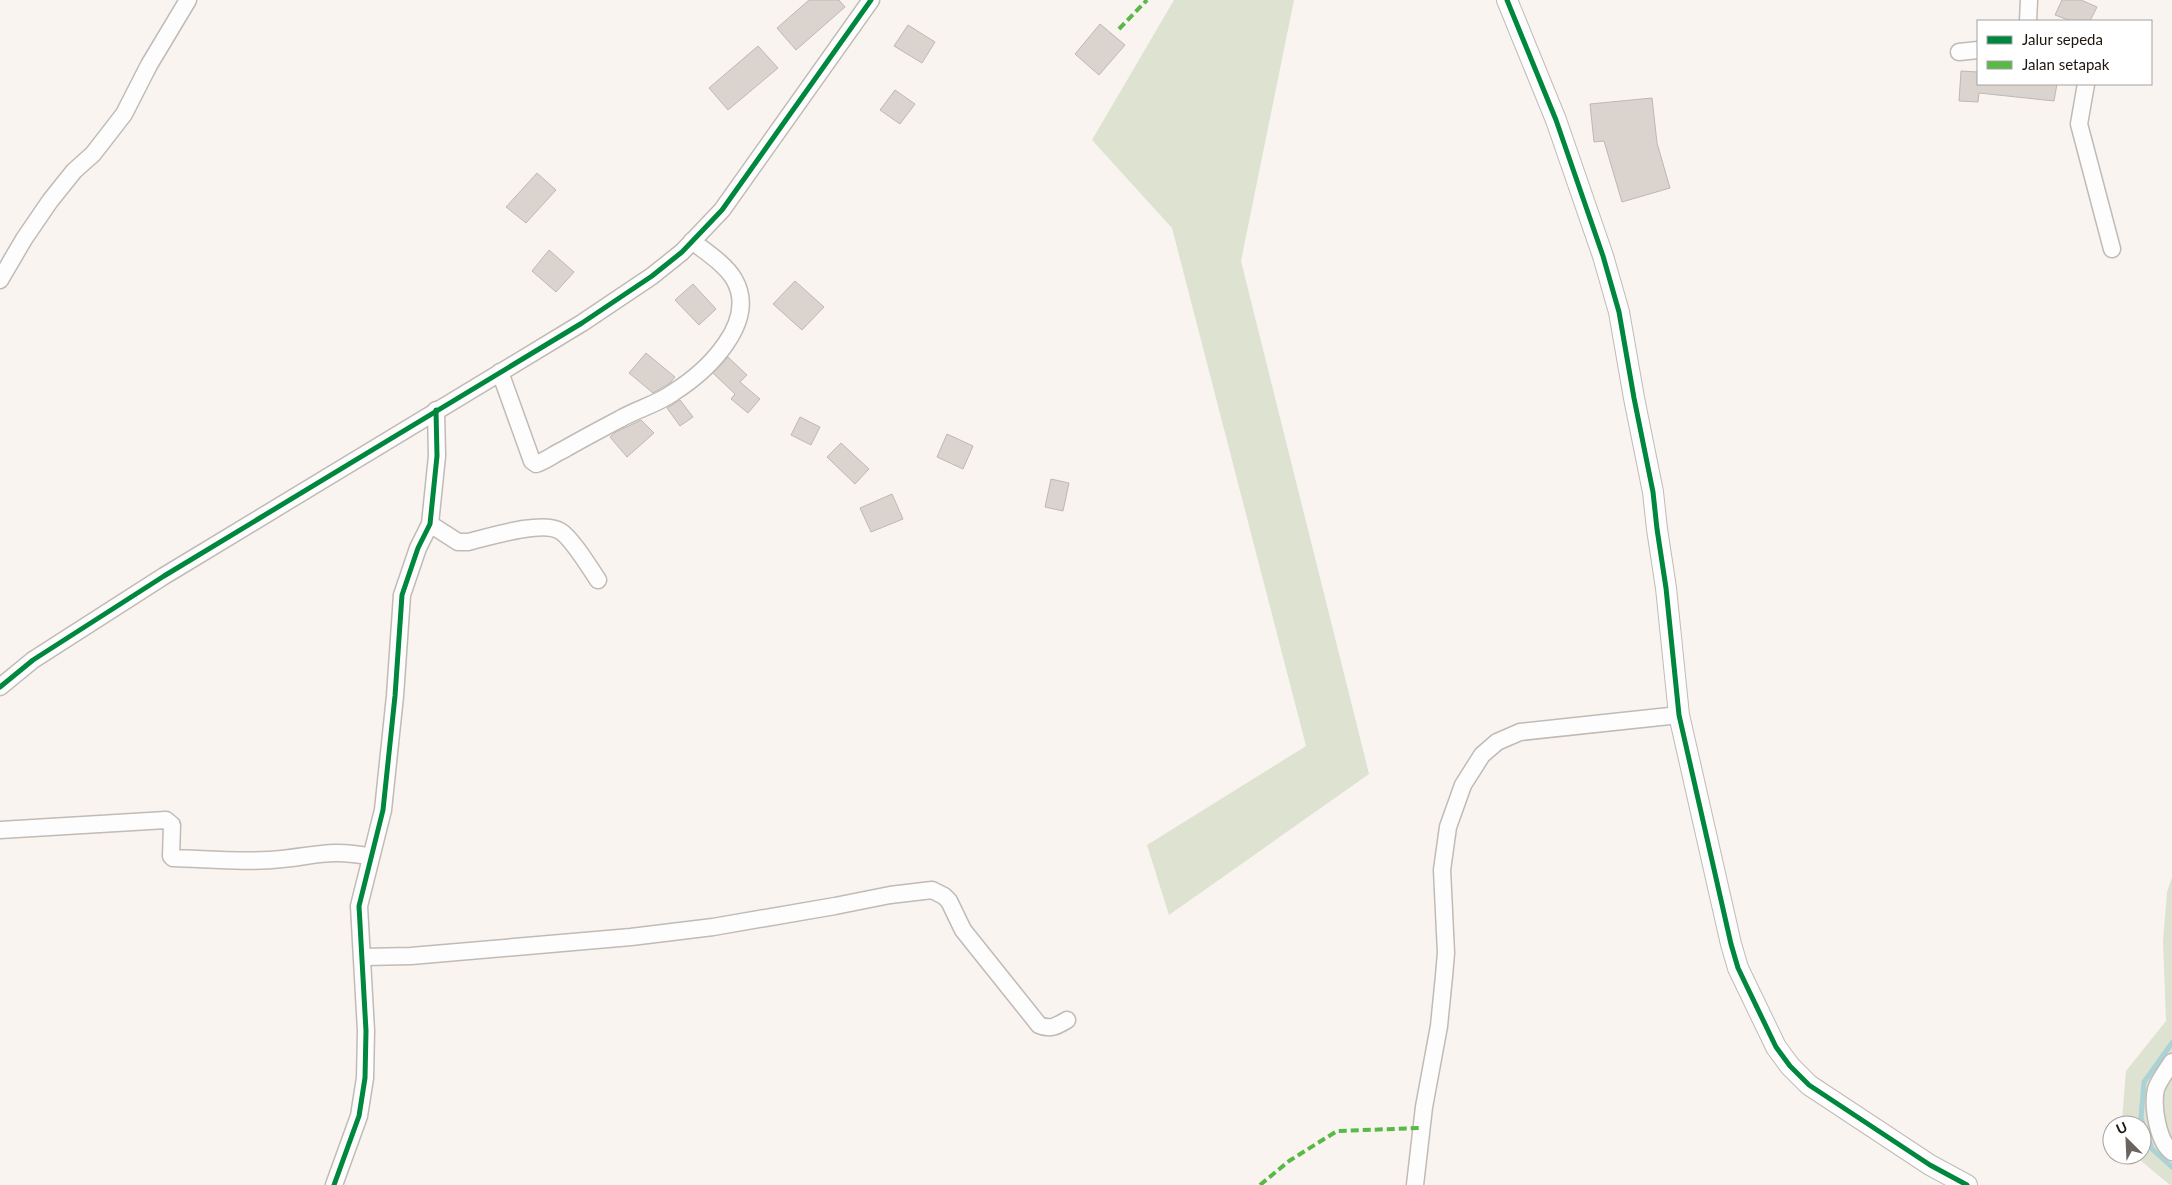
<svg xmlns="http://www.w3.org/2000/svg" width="2172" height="1185" viewBox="0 0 2172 1185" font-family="Lato,sans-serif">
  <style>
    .green { fill: #dde2d1 }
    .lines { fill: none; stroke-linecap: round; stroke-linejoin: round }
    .stream { stroke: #aad2d7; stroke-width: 5 }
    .building { fill: #dbd4ce; stroke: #beb8b2 }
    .minor-casing { stroke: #c1bab5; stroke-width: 19 }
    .tertiary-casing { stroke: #c1bab5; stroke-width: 22 }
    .minor { stroke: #fefdfd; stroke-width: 16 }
    .tertiary { stroke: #fefdfd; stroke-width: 20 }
    .quiet { stroke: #58b947; stroke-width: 4; stroke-dasharray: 8 4; stroke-linecap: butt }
    .cycleway-casing { stroke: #fff; stroke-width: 8 }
    .cycleway { stroke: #00873e; stroke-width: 5 }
  </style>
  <rect width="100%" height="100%" fill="#faf4f0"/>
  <!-- green -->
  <g class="green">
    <path d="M1174,0H1294L1241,261L1369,774L1169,915L1147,845L1306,746L1172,228L1092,140Z"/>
    <path d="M2172,877V1185H2170L2140,1160L2138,1155H2142V1125H2125L2122,1120L2126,1071L2166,1021L2163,941L2167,892Z"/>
  </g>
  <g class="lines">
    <!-- stream -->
    <path class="stream" d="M2172,1043L2144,1082L2141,1118L2152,1149L2172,1167"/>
  </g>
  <!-- building -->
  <g class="building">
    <path d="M809,0H839L845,7L796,50L777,28Z"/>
    <path d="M2062,0H2081L2097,7L2090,21H2071L2055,15Z"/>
    <path d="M1100,24L1125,45L1099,75L1075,54Z"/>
    <path d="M908,25L935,42L922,63L894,46Z"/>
    <path d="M758,46L778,68L728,110L709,88Z"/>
    <path d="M1961,71L1978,72V84H2057L2054,101L1979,93L1978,102L1959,101Z"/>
    <path d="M895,90L915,104L900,124L880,110Z"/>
    <path d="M1652,98L1657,143L1670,188L1622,202L1604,141L1594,142L1590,104Z"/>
    <path d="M537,173L556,190L526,223L506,207Z"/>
    <path d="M549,250L574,272L556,292L532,271Z"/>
    <path d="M795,281L824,307L802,330L773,304Z"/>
    <path d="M693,284L716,309L699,325L675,300Z"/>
    <path d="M646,353L675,377L670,383L653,393L629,373Z"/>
    <path d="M728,357L747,375L740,382L760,399L748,413L731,399L735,394L713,373Z"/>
    <path d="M680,400L693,417L680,426L667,408Z"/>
    <path d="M800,417L820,427L811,445L791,435Z"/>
    <path d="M641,420L654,433L627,457L610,437L616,432Z"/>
    <path d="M947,434L973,446L963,469L937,457Z"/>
    <path d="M841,443L869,469L855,484L827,457Z"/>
    <path d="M1051,479L1069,483L1063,511L1045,507Z"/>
    <path d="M892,494L903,519L871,532L860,508Z"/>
  </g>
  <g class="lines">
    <!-- minor casing -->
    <g class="minor-casing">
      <g id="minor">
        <path d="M2028,21L2029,0"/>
        <path d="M1959,52L1978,50"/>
        <path d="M2086,84L2079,124L2112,249"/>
        <path d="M0,280L24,239L50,201L74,171L93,154L124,114L149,65L188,0"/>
        <path d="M500,372L532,461L536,464C546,461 554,454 563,450C582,439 601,429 620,419C637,409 658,404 674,392C707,371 759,322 734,279C725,264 706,252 692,241"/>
        <path d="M430,524L458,542H468C489,537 542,520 560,531C571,537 590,568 598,580"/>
        <path d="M0,687L33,660L164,576L582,323L652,276L682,252L722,210L871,0"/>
        <path d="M0,830L166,820L172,825L171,856L173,858C209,859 247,863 282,859C318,855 334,849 371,857"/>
        <path d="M363,957L411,956L631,937L713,927L835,906L890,895L932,890L944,896L949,901L963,930L1039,1025C1050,1030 1057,1026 1067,1020"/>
        <path d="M2172,1062C2167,1070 2159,1080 2156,1089C2152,1106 2158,1142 2172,1152"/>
        <path d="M334,1185L359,1116L365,1078L366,1031L359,906L383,810L395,696L402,595L418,548L430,524L437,456L436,410"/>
        <path d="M1415,1185L1424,1107L1439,1026L1444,976L1446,953L1442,870L1448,827L1463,785L1482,755L1497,742L1520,732L1679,715"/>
      </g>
    </g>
    <!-- tertiary casing -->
    <g class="tertiary-casing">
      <path id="tertiary" d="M1507,0L1556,120L1603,256L1619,312L1634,398L1653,492L1657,529L1666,588L1679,715L1731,944L1738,968L1776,1047L1790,1066L1809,1085L1930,1165L1967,1185"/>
    </g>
    <!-- minor -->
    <use href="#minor" class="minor"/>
    <!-- tertiary -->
    <use href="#tertiary" class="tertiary"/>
    <!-- quiet -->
    <g class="quiet">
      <path d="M1119,29L1147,0"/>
      <path d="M1260,1185L1289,1161L1337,1131L1421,1128"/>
    </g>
    <!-- cycleway casing -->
    <g class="cycleway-casing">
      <g id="cycleway">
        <path d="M1507,0L1556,120L1603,256L1619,312L1634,398L1653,492L1657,529L1666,588L1679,715L1731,944L1738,968L1776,1047L1790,1066L1809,1085L1930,1165L1967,1185"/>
        <path d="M0,687L33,660L164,576L582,323L652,276L682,252L722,210L871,0"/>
        <path d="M334,1185L359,1116L365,1078L366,1031L359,906L383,810L395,696L402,595L418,548L430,524L437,456L436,410"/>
      </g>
    </g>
    <!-- cycleway -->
    <use href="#cycleway" class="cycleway"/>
  </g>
  <!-- legend -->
  <rect x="1977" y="20" width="175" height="65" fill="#ffffff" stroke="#a5a19f"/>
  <rect x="1987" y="36" width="25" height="8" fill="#00873e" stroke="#a5a19f"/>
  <text x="2022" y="45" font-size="15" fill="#1e150f">Jalur sepeda</text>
  <rect x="1987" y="61" width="25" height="8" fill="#58b947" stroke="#a5a19f"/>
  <text x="2022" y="70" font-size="15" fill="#1e150f">Jalan setapak</text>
  <!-- north arrow -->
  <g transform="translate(2127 1140) rotate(336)"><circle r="24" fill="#ffffff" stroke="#a5a19f"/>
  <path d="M0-4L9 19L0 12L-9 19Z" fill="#6b635e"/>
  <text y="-8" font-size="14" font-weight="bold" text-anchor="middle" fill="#1e150f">U</text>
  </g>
</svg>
